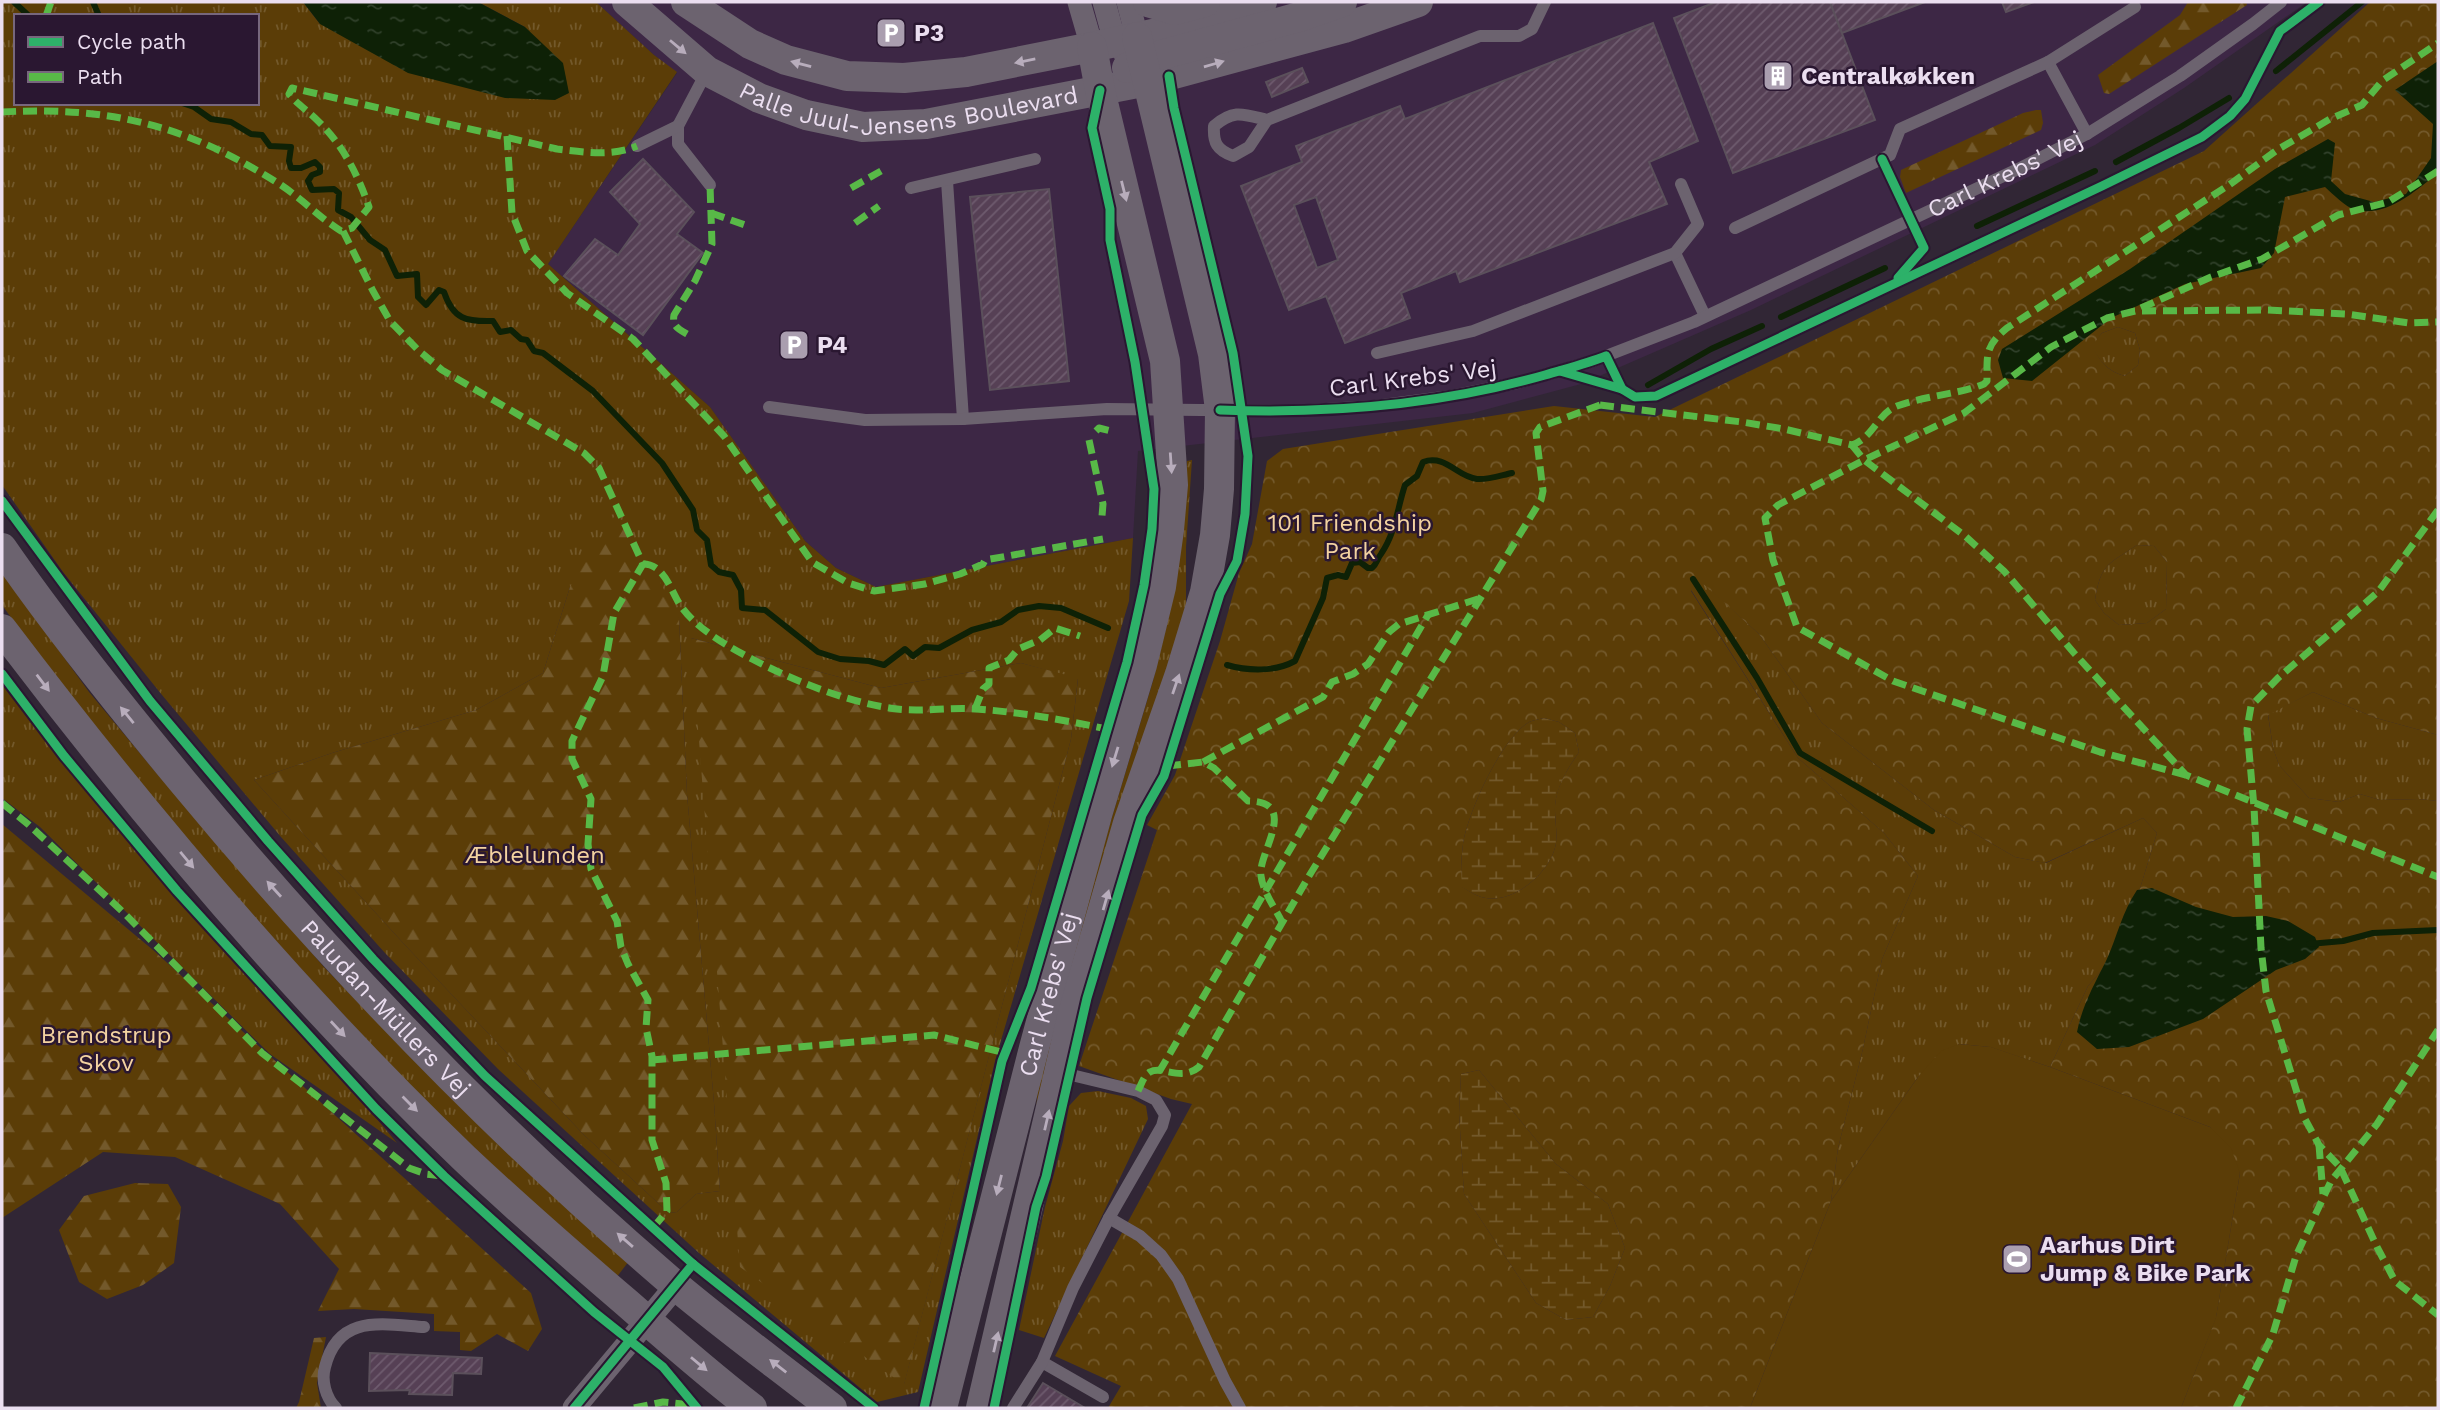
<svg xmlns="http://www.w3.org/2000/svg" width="2440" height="1410" viewBox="0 0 2440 1410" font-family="'Work Sans',sans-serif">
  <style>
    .built { fill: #3d2745 }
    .grass { fill: url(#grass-tufts); fill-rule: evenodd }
    .forest { fill: url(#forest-firs) }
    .wetland { fill: url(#wetland-marsh) }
    .park { fill: url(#park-crowns); fill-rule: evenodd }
    .pitch { fill: #5b3d07 }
    .water { fill: url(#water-ripples) }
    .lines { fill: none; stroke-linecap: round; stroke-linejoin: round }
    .stream { stroke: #0e2106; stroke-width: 6 }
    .building { fill: url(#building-hatch); stroke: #5b505b; stroke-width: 2; fill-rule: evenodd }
    .service { stroke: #6c636f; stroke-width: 12 }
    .minor { stroke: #6c636f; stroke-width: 23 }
    .tertiary { stroke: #6c636f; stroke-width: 30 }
    .quiet { stroke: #58b947; stroke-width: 7; stroke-dasharray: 14 7; stroke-linecap: butt }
    .cycleway-casing { stroke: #2a1731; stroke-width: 13 }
    .cycleway { stroke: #2db169; stroke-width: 9 }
    .oneway { fill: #b8adbc }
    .labels { text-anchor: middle; stroke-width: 5; stroke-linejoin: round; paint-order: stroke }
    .poi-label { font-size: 24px; font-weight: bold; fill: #ebdef0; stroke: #2a1731; text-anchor: start }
    .street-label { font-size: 24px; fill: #ebdef0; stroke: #2a1731 }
    .park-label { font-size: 24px; fill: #f3d2a0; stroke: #2a1731 }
  </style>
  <defs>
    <pattern id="grass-tufts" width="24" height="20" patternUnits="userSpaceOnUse" patternTransform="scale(1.75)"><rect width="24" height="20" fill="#5b3d07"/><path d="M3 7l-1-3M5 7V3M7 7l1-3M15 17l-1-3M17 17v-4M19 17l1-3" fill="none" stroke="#73592b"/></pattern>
    <pattern id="forest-firs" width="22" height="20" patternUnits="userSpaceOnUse" patternTransform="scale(1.75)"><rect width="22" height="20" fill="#5b3d07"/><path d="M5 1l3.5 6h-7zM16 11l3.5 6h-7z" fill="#73592b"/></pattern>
    <pattern id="wetland-marsh" width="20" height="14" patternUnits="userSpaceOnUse" patternTransform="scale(1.75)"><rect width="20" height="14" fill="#5b3d07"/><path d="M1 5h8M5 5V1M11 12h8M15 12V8" fill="none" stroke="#73592b"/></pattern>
    <pattern id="park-crowns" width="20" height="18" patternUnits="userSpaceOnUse" patternTransform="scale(1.75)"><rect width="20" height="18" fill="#5b3d07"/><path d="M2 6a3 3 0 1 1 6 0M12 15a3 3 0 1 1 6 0" fill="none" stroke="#73592b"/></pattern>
    <pattern id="water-ripples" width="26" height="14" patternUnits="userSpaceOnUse" patternTransform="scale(1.75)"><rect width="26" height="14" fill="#0e2106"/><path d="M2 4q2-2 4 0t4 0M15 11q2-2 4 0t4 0" fill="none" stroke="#31412b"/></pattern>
    <pattern id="building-hatch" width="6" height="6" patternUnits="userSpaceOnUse" patternTransform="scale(1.75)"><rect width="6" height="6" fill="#564055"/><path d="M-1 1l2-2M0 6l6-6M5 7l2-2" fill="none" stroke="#6e5b6e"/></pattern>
  </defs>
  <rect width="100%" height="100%" fill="#312635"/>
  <!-- built -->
  <path class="built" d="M596,2H2307L2184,88L2095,145L1751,310L1581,384L1473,413L1138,451L1133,538L876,587L836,568L805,541L710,407L548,264L677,73L654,55Z"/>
  <!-- grass -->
  <g class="grass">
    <path d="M2,2H303L320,24L525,27L478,2H596L654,55L677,72L548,264L710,407L805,541L836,568L876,587L1133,538L1129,601L995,1061L918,1392L877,1402L699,1253L498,1069L385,953L281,837L162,695L63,572L2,485ZM16,16H257V103H16ZM570,587L679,618L687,794L714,1103L720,1191L696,1194L677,1212L669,1213L584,1135L405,945L254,780L332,753L476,710L543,673ZM691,638L881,688L1021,663L1078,679L1071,739L904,1384Z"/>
    <path d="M2118,327L2135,333L2140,350L2138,365L2125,376C2107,371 2101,362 2091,346L2102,333Z"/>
    <path d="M1192,460L1186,547V612L1036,1115L1038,1081L1069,960L1153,681L1167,624L1180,547L1187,461Z"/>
    <path d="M2137,545L2154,546L2167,562L2166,609L2147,623L2119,625L2104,613L2095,600C2101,564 2107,565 2137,545Z"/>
    <path d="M2,572L89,692L153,769L323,966L426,1073L629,1261L616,1278L536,1208L401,1077L218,879L44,663L2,605Z"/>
    <path d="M1698,578L1759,634L1822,723L1934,810L2015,857L2046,863L2143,818L2157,833L2122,947L2088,986L2050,1067L1990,1047L1959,1044L1918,1077L1831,1201L1838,1148L1862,1053L1882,959L1918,876L1884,833L1798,758L1691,590Z"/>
    <path d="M2,673L397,1143L270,1054L40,827L2,798Z"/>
    <path d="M2313,692L2376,718L2438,735V801L2419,799L2380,800L2360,794L2339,802L2309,798L2279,765L2273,748L2268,714Z"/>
    <path d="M1098,1091L1131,1098L1146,1106L1148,1119L1044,1338L1019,1330L1045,1207L1063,1141L1069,1106L1081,1093Z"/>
  </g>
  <!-- forest -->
  <g class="forest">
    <path d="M2188,2H2246L2247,5L2109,94L2104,93L2098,75L2180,15Z"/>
    <path d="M2036,110H2041L2043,123L2041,130L1906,193L1900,177L1901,170L2023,113Z"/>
    <path d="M617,512L643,568L652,567L679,618L687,794L714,1103L720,1191L696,1194L677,1212L669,1213L584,1135L405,945L254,780L332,753L476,710L543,673L570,587Z"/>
    <path d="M691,638L881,688L1021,663L1078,678L1071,739L904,1385L740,1267Z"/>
    <path d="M2,824L153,950L531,1293L542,1329L528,1351L497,1334L471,1351L460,1350V1332L434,1331V1314L354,1309L318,1311L339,1269L280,1204L175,1157L103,1152L2,1218Z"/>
    <path d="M135,1183L168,1184L181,1207L174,1263L143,1285L107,1299L79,1282L59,1230L84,1196Z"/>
    <path d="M326,1337L317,1383L321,1408H296L299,1402L314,1338Z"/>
  </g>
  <!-- wetland -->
  <g class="wetland">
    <path d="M1544,718L1559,722L1575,733L1579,752C1570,765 1561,779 1557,795C1552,811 1558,827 1556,843C1552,871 1515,903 1486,898C1478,897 1469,891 1461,887C1461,873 1461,859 1463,844C1468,812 1501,739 1529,722C1533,720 1540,719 1544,718Z"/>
    <path d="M1479,1070L1556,1164L1608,1204L1625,1248L1610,1286L1593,1317L1566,1320L1536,1303L1464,1194L1459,1113L1461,1074Z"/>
  </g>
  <!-- park -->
  <path class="park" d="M2370,2H2438V735L2376,718L2313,692L2268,715L2273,748L2279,765L2309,798L2339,802L2360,794L2380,800L2419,799L2438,801V1408H2181L2216,1317L2240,1173L2210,1127L2050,1067L2088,986L2122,947L2157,833L2143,818L2045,863L2015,857L1934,810L1822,723L1759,634L1698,579L1691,591L1798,758L1884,833L1918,876L1882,959L1862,1053L1838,1148L1831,1201L1750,1408H1108L1121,1386L1055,1356L1192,1104L1171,1099L1079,1066L1157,830L1147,825L1175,775L1220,641L1239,573L1252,544L1267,461L1283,449L1554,406L1655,417L2204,151ZM2118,327L2135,333L2140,350L2138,365L2125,376C2107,371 2101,362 2092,346L2102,333ZM2137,545L2154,546L2167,562L2166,609L2147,623L2119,625L2104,613L2095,600C2101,564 2107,565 2137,545ZM1544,718L1559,722L1575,733L1579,752C1570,765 1561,779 1557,794C1552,811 1558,826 1556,843C1552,871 1515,903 1486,898C1478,897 1469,891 1462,887C1461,873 1461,859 1463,844C1468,812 1501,739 1529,722C1533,720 1540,719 1544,718ZM1479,1070L1556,1164L1608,1204L1625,1248L1610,1286L1593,1317L1566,1320L1536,1303L1464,1194L1459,1113L1461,1074Z"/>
  <!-- pitch -->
  <path class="pitch" d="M1959,1044L1991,1047L2050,1067L2210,1127L2231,1148L2240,1173L2216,1318L2181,1408H1750L1831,1201L1918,1077L1941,1051Z"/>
  <!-- water -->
  <g class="water">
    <path d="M303,2H478L525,27L563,63L569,93L555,100L505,98L408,73L320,24Z"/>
    <path d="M2438,61V173C2415,191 2388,217 2356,210C2345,207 2333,194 2325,187L2285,197L2274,253L2261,268L2185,284L2111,318L2032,381L2003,378L1998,360L2002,349L2130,269L2275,169L2328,139L2335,143L2331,181L2345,194L2374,202L2406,194L2431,158L2433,124L2395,90Z"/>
    <path d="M2152,888L2196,907L2233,917L2266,916L2288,921L2315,937L2319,947L2305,959L2276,970L2203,1019L2129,1047L2097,1049L2077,1032C2082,1006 2094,985 2106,961C2117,937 2122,912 2137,890Z"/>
  </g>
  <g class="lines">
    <!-- stream -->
    <g class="stream">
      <path d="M14,2L29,16"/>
      <path d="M93,2L99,16"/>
      <path d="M2276,71L2362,2"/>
      <path d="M138,103H139"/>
      <path d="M182,103L194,107L211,119L231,122L251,134L262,135L270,146L291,147L289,161L291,168H301L315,162L320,167V172L312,175L308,181L312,190L334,189L339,193L338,210L351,217L370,240L385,250L397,276L417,274L418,297L426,305L439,290L444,292C453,319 466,322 493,321L500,332L511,330L521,339L527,340L534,351L543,353L593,391L662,463L693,510L697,530L707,540L711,565L719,572L733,575L741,590L742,608L765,610L818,652L840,659L869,661L884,665L905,649L913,656L925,647L939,648L972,630L1001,622L1018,610L1039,606L1061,608L1108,628"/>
      <path d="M2116,162L2179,128L2229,98"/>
      <path d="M1977,226L2095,171"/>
      <path d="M1781,317L1885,268"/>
      <path d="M1648,385L1711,349L1762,326"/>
      <path d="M1693,579L1757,678L1800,753L1932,831"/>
      <path d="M1227,665C1248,671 1275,672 1295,661L1323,598L1327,578L1338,575L1346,577L1352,563L1360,562L1368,568H1372C1377,564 1377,559 1381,554C1396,532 1397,509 1405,485L1417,476L1423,462C1446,454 1457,477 1477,479C1488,480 1502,475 1512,473"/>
      <path d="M2309,944L2343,941L2373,933L2438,930"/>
    </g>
  </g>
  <!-- building -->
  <g class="building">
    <path d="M1716,2H1830L1875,120L1733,173L1674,18Z"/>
    <path d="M1830,2H1925L1842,33Z"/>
    <path d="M2002,2H2034L2006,12Z"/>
    <path d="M1653,23L1698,141L1649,162L1667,204L1460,282L1456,271L1401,293L1410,318L1345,343L1326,296L1289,310L1241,186L1302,162L1296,146L1400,106L1405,119ZM1316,197L1338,260L1317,268L1294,205Z"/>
    <path d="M1302,68L1308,82L1272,97L1266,82Z"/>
    <path d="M643,159L694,212L677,234L703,253L643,335L564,276L595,239L618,255L640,224L610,192Z"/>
    <path d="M1049,189L1069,381L990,390L970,197Z"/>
    <path d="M370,1353L482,1358L481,1374L453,1373L452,1395L409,1394L410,1390L369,1391Z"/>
    <path d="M1043,1383L1085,1408H1027Z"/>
  </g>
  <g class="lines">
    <!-- service -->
    <g class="service">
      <path d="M2048,62L2087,134"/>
      <path d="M707,71L678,126V144L710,185"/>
      <path d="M1267,120C1243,114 1234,109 1214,126C1213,143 1217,150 1233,156L1249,147L1267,120L1480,36H1519L1532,29L1545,2"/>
      <path d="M637,146L678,126"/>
      <path d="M947,181L963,419"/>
      <path d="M1681,184L1698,224L1675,253L1705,316"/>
      <path d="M911,188L1035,159"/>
      <path d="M1735,228L1890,155L1900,129L2048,62L2135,7"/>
      <path d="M1377,353L1473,331L1675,253"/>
      <path id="s1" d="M769,407L865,420L963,419L1107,409L1294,411L1375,406L1451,396L1517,383L1593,361L1694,322L2016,170L2087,134L2180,76L2253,24L2281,2"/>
      <path d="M1109,1218L1140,1236L1161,1255L1178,1279L1225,1381L1240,1408"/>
      <path d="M1042,1362L1103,1397"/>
      <path d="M336,1408C326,1398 321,1381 325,1367C338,1314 381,1324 424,1327"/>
      <path d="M1013,1408L1042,1362L1073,1288L1109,1218L1162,1126L1165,1115L1156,1100L1138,1091L1059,1072"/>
    </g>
    <!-- minor -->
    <g class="minor">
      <path d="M1079,2L1092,47"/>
      <path d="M1104,2L1115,42L1125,53"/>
      <path d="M1128,2L1137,37"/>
      <path d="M574,1408L676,1286"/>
    </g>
    <!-- tertiary -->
    <g class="tertiary">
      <path id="s2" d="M627,2L707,71L759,98L806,115L863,127L926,124L1148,81L1344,28L1418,2"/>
      <path d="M686,2L750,44L786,60L847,76L904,78L966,72L1092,47L1190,26L1262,2"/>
      <path d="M1148,2L1175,10L1205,2"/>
      <path d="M1127,68L1143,60L1299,17L1342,2"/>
      <path id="s3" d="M2,548C58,629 120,706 183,782C332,962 497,1133 675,1285C726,1328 780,1367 832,1408"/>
      <path d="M2,629C143,815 295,996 464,1158C517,1208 572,1256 627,1303C668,1339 709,1375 752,1408"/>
      <path id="s4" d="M942,1408L1034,1048L1097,815L1142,665L1161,587L1169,530L1173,485L1165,361L1100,90L1092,47"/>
      <path d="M981,1408L1072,1017L1128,823L1180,674L1205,592L1215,535L1219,489L1220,410L1213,354L1137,37"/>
    </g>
    <!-- quiet -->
    <g class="quiet">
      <path d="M46,16L51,2"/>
      <path d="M2,112C113,106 188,126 281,185C302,199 320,218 341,231L352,228L369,207C358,175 343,145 318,121C308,111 297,104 289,94L292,88L557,149C583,152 612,157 637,146"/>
      <path d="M507,136L512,213L527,251L567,293L633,339L724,436L812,562L848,583L874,591L925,584L960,574L983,564L985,560L1103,539"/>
      <path d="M851,188L881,171"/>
      <path d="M711,213L745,225"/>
      <path d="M855,223L879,206"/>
      <path d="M343,231L373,291L390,321L418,350L442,370L584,453L599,468L643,564L614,613L603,676L572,741V759L591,799L588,844L591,869L617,921L621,947L628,964L648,1000L646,1028L652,1056V1140L666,1183L667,1211L653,1228"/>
      <path d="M2141,308L2211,277L2262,259L2338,215L2388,202L2438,171"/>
      <path d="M687,334C678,329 672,326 674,315L695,281L712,244L710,185"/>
      <path d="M1600,405L1742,422L1784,429L1852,445C1874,437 1877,414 1897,406C1924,396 1960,394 1984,384L1987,381C1987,354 1985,346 2007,328L2229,185L2277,150L2330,119L2362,105L2382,81L2438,43"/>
      <path d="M1096,431L1099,428L1111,431"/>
      <path d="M1089,440L1103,504L1102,516"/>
      <path d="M1852,445L1864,460L1965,536L2004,571L2074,653L2186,775L2438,877"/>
      <path d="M2438,510L2378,592L2278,678L2251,706L2247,729L2254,807L2261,948L2266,991L2305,1119L2319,1145L2340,1167L2377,1247L2395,1281L2438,1315"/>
      <path d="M643,564C666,564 671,594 683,609C699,630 729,647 752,659C794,681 849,703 897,709C923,712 950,707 976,709C1020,712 1064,720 1107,729"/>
      <path d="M975,709L983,689L989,684V668L1009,660L1018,649L1040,640L1055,628L1080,636"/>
      <path d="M1203,762L1323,697L1332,682L1353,674L1368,664L1389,632L1399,624L1481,598"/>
      <path d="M1167,766L1203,762L1214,768L1248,801C1301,801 1257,854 1261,876C1263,892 1275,908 1282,922"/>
      <path d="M2186,775L2100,752L1893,681L1797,627L1773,560L1765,518L1778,505L1864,460L1964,413L2051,347L2107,318L2135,311L2268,310L2347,314L2409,323L2438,322"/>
      <path d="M2,803L29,825L123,912L262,1053L409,1168L426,1174L444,1176"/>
      <path d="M652,1060L934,1035L1005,1053"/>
      <path d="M1159,1072L1428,615"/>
      <path d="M1138,1091C1141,1085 1144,1075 1150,1072C1162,1065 1181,1082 1199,1067L1309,876L1541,500L1543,491L1536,433L1540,427L1600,405L1598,401"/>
      <path d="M2319,1145L2323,1194"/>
      <path d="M634,1408L663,1402L693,1405"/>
      <path d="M2236,1408L2273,1334L2296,1256L2331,1181L2377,1124L2438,1030"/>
    </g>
    <!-- cycleway casing -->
    <g class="cycleway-casing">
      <g id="cycleway">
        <path d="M1882,159L1924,248L1898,278"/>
        <path d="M1560,371L1622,389L1635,397L1656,396L2102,186L2202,137L2230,116L2245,99L2280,31L2319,2"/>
        <path d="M1220,410C1328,414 1440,405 1545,375C1565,369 1586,364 1606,356L1622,389"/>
        <path d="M2,501L150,701L268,841L373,959L485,1076L693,1264L874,1408"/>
        <path d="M2,674L64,756L177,891L376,1109L444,1176L594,1312L663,1367L697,1408"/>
        <path d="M574,1408L693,1264"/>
        <path d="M924,1408L1002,1061L1031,988L1127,662L1144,585L1152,529L1154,489L1135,362L1110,240V209L1092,128L1100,90"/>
        <path d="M994,1408L1036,1207L1046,1177L1087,998L1142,815L1164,776L1220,594L1237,561L1245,514L1248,456L1233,353L1174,108L1169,76"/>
      </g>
    </g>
    <!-- cycleway -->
    <use href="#cycleway" class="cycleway"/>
  </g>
  <!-- one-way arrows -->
  <defs><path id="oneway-solid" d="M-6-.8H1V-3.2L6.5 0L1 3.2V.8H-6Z" transform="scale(1.75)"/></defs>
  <g class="oneway">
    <use href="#oneway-solid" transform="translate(678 47) rotate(40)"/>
    <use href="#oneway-solid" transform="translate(1025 61) rotate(169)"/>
    <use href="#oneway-solid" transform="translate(801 64) rotate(-165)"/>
    <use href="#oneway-solid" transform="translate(1214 64) rotate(-16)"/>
    <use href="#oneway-solid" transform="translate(1124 191) rotate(76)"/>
    <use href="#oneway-solid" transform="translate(1171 463) rotate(86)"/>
    <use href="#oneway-solid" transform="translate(43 683) rotate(53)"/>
    <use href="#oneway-solid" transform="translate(1176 684) rotate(-71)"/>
    <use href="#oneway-solid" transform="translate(127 715) rotate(-129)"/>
    <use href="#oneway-solid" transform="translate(1115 757) rotate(107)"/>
    <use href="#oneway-solid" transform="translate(187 860) rotate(50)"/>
    <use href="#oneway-solid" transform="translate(274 889) rotate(-132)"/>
    <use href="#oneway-solid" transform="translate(1106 900) rotate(-74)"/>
    <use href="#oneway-solid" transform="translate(338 1029) rotate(47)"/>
    <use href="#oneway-solid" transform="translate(410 1104) rotate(45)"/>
    <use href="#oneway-solid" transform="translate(1047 1120) rotate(-77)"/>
    <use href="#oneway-solid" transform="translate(999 1185) rotate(104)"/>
    <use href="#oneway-solid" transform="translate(625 1240) rotate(-139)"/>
    <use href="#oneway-solid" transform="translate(996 1342) rotate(-77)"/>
    <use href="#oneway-solid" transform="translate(699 1364) rotate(40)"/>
    <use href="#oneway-solid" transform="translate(778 1366) rotate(-142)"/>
  </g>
  <!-- icons -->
  <defs>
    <g id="parking-square" transform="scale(1.575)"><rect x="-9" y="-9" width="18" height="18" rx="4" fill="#aa9eaf" stroke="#2a1731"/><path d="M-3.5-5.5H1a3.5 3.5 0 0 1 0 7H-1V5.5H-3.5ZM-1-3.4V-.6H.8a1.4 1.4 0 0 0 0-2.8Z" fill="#fff"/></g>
    <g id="building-square" transform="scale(1.575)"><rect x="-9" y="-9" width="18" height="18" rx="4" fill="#aa9eaf" stroke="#2a1731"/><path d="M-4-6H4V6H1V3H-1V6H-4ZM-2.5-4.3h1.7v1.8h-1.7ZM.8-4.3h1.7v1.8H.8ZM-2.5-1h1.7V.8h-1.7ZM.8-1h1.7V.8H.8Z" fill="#fff"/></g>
    <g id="stadium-square" transform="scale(1.575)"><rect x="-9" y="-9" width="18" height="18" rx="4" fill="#aa9eaf" stroke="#2a1731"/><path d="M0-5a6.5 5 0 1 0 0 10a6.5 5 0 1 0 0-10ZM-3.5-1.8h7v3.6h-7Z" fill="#fff"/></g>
  </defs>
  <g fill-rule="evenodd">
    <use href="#parking-square" x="891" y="33"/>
    <use href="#building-square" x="1778" y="76"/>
    <use href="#parking-square" x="794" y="345"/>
    <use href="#stadium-square" x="2017" y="1259"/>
  </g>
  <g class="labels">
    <!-- poi labels -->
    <g class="poi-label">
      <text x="914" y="41">P3</text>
      <text x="1801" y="84">Centralkøkken</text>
      <text x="817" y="353">P4</text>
      <text x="2040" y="1253">Aarhus Dirt<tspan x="2040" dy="28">Jump &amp; Bike Park</tspan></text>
    </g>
    <!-- street labels -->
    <g class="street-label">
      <text dy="8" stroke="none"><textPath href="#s2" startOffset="317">Palle Juul-Jensens Boulevard</textPath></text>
      <text dy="8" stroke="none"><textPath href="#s1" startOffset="1283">Carl Krebs' Vej</textPath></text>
      <text transform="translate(1413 378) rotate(-7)" y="8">Carl Krebs' Vej</text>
      <text dy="8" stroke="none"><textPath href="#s4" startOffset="427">Carl Krebs' Vej</textPath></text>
      <text dy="8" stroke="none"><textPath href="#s3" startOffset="600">Paludan-Müllers Vej</textPath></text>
    </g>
    <!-- park labels -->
    <g class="park-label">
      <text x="1350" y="531">101 Friendship<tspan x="1350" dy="28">Park</tspan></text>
      <text x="535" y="863">Æblelunden</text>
      <text x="106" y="1043">Brendstrup<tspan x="106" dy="28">Skov</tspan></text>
    </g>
  </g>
  <!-- border -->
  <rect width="2440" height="1410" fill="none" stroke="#ebdef0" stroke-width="7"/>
  <!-- legend -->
  <rect x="14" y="14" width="245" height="91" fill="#2a1731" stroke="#77677d" stroke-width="2"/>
  <rect x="28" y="37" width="35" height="10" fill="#2db169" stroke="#77677d" stroke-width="2"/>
  <text x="77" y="49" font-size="21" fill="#ebdef0">Cycle path</text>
  <rect x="28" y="72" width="35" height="10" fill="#58b947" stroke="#77677d" stroke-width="2"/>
  <text x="77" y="84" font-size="21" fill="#ebdef0">Path</text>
</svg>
